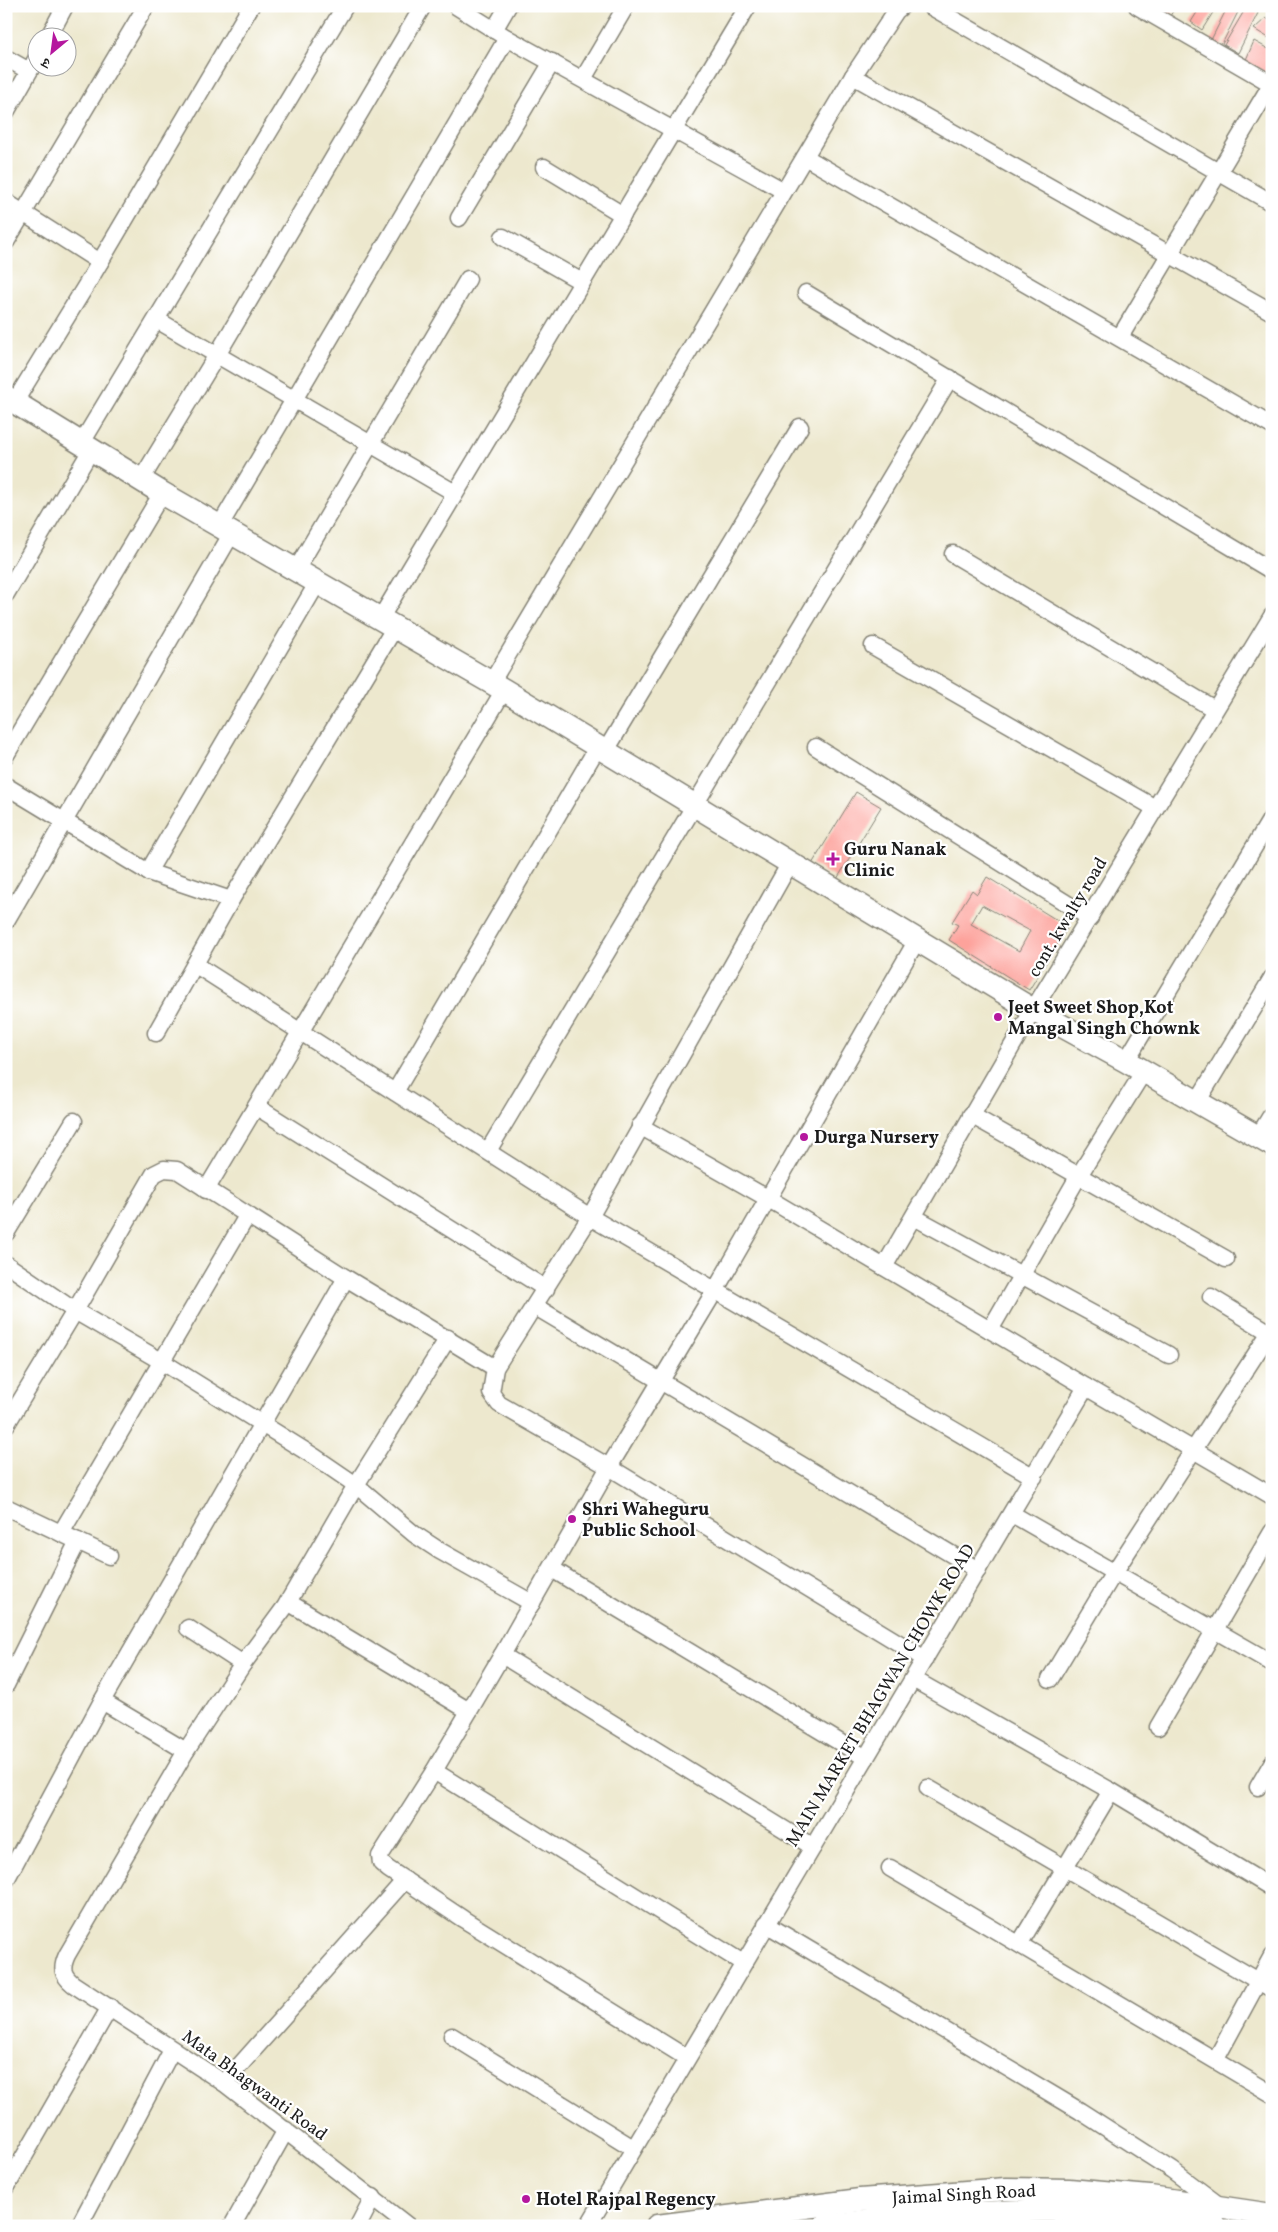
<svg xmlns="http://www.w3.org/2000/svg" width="1278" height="2232" viewBox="0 0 1278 2232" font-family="Vollkorn,'Noto Serif Devanagari',serif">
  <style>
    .building { fill: #fda29b; fill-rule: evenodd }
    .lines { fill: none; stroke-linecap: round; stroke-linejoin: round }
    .street-casing { stroke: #848275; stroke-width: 19 }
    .secondary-casing { stroke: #848275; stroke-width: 25 }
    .street { stroke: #fff; stroke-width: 16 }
    .secondary { stroke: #fff; stroke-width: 22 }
    .poi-dot { fill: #b5179e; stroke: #fff; stroke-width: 2 }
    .labels { text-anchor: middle; stroke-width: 4.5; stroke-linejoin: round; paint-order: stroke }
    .poi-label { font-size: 18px; font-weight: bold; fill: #1c1c1c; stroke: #fff; text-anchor: start }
    .street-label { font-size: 18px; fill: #1c1c1c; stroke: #fff }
  </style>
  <rect width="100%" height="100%" fill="#fff"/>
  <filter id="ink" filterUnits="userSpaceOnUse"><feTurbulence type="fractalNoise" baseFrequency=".02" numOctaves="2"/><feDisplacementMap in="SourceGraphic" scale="10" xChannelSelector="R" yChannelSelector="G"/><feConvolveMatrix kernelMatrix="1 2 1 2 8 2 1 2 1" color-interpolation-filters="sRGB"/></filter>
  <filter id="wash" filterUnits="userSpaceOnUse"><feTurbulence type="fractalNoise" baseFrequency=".0096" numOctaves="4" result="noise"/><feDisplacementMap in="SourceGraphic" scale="20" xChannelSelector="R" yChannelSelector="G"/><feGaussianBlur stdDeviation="1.12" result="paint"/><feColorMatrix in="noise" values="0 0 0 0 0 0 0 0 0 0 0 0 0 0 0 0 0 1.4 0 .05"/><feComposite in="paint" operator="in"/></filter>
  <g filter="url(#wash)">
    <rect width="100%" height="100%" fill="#ede8ce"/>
    <g id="blocks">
      <!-- building -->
      <g class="building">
        <path d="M1155,6H1176L1170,16Z"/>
        <path d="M1201,6H1217L1202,30L1191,22Z"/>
        <path d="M1228,6H1241L1221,46L1210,42Z"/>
        <path d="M1247,6H1251L1258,13L1238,53L1224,45Z"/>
        <path d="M1266,18L1272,22V40L1254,29Z"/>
        <path d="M1254,41L1272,51V68L1268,74L1245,62Z"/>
        <path d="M856,792L881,807L837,879L812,864Z"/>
        <path d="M987,877L1068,927L1029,990L949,940L958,925L952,922L972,890L977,894ZM982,905L1030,931L1019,951L971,924Z"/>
      </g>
    </g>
  </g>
  <g filter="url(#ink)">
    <use href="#blocks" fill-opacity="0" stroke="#848275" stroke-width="1"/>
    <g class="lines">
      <!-- street casing -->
      <g class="street-casing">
        <g id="street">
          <path d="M456,6L507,38L784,191"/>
          <path d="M930,6L1272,203"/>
          <path d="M1137,6L1272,84"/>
          <path d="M494,30L508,6"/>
          <path d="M48,38L65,6"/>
          <path d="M6,58L29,71"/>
          <path d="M853,76L1272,312"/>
          <path d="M583,79L626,6"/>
          <path d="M6,112L38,56"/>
          <path d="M805,157L1272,426"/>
          <path d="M544,167L623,215"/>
          <path d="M6,202L100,262"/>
          <path d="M459,218L552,62"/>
          <path d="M503,237L582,282"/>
          <path d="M6,242L146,6"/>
          <path d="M806,293L1272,571"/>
          <path d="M157,320L455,493"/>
          <path d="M1120,337L1272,83"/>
          <path d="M14,403L90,279L251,6"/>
          <path d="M81,444L345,6"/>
          <path d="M141,480L217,355L423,6"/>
          <path d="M219,527L507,38"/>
          <path d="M953,554L1214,709"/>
          <path d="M296,570L468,279"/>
          <path d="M6,594L91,450"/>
          <path d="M380,619L748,6"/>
          <path d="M873,646L1155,808"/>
          <path d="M491,683L853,76L896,11L902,6"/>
          <path d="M816,747L1090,918"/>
          <path d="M605,752L800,427"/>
          <path d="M6,755L162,493"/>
          <path d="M6,786L148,872L231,900"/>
          <path d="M148,872L318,582"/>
          <path d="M6,921L232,533"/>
          <path d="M196,965L590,1217L1034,1477"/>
          <path d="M156,1033L231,900L395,627"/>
          <path d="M1126,1061L1272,817"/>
          <path d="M395,1092L597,748"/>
          <path d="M1197,1102L1272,978"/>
          <path d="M257,1107L546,1289"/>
          <path d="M971,1115L1226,1259"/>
          <path d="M1258,1137L1272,1114"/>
          <path d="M488,1151L950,378"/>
          <path d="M206,1190L504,690"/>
          <path d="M914,1217L1169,1355"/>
          <path d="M6,1233L74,1121"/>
          <path d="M6,1264L75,1311L154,1174L164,1169L177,1170L346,1278L495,1368L590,1217L790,863"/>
          <path d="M884,1267L1033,1010L1272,616"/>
          <path d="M1211,1297L1272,1334"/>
          <path d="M536,1307L978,1570"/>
          <path d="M990,1330L1078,1177L1144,1071"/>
          <path d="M495,1368L491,1393L499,1404L609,1467L925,1659"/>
          <path d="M1086,1387L1272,1496"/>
          <path d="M6,1425L75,1311L161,1361L315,1457L356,1485L414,1534L440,1551L532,1603"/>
          <path d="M6,1507L109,1556"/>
          <path d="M1012,1514L1272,1663"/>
          <path d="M61,1533L247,1216"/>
          <path d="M552,1569L866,1758"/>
          <path d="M288,1602L469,1711"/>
          <path d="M188,1628L243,1664"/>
          <path d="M502,1655L813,1847"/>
          <path d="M913,1679L1111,1791L1272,1888"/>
          <path d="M1050,1679L1115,1571L1272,1329"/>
          <path d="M6,1685L78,1541"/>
          <path d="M102,1701L186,1751"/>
          <path d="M1158,1727L1272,1532"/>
          <path d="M434,1771L743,1963"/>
          <path d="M1258,1787L1272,1763"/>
          <path d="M928,1788L1272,1989"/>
          <path d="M890,1868L1272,2094"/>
          <path d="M6,1880L102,1701L346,1278"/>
          <path d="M766,1924L1080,2111L1172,2170L1220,2206"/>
          <path d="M1020,1943L1111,1791"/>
          <path d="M452,2036L633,2148"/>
          <path d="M687,2058L463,1919L388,1869L381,1863L380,1856L434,1771L502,1655L609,1467L716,1289L917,940"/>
          <path d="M1216,2059L1272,1956"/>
          <path d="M224,2083L405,1880"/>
          <path d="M6,2188L110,2007"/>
          <path d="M79,2226L172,2050"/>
          <path d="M232,2226L286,2130"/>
          <path d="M358,2226L373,2197"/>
          <path d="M408,2226L224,2083L73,1984C62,1975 61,1968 67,1955L186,1751L243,1664L285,1607L356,1485L448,1338"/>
          <path d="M588,2226L1086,1387L769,1199L640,1126"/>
        </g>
      </g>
      <!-- secondary casing -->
      <g class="secondary-casing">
        <g id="secondary">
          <path d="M6,397L162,493L504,690L1033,1010L1126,1061L1272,1145"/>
          <path d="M657,2226L860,2200L1006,2189L1069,2190L1150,2197L1272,2215"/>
          <path d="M824,2226L913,2216L1047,2210L1133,2215L1215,2226"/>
        </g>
      </g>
      <!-- street -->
      <use href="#street" class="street"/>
      <!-- secondary -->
      <use href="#secondary" class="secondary"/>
    </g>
  </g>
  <!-- markers -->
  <g class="poi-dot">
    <path d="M830.5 851.5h5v5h5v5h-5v5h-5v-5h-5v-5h5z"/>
    <circle cx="998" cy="1017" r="5"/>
    <circle cx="804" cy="1137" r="5"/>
    <circle cx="572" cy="1519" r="5"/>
    <circle cx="526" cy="2199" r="5"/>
  </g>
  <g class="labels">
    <!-- poi labels -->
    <g class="poi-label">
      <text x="844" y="855">Guru Nanak<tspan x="844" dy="21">Clinic</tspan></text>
      <text x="1008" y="1013">Jeet Sweet Shop,Kot<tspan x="1008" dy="21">Mangal Singh Chownk</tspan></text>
      <text x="814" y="1143">Durga Nursery</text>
      <text x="582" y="1515">Shri Waheguru<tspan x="582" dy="21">Public School</tspan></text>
      <text x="536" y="2205">Hotel Rajpal Regency</text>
    </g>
    <!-- street labels -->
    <g class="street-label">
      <text transform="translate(1067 917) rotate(-59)" y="6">cont. kwalty road</text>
      <text transform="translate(880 1695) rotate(-59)" y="6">MAIN MARKET BHAGWAN CHOWK ROAD</text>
      <text transform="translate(255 2085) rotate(36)" y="6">Mata Bhagwanti Road</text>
      <text transform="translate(964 2194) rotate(-3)" y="6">Jaimal Singh Road</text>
    </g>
  </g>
  <!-- margin -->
  <rect width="1278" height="2232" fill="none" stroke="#fff" stroke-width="25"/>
  <!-- north arrow -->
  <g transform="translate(52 52) rotate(209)"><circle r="24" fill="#ffffff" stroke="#a4a4a4"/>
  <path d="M0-4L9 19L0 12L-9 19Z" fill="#b5179e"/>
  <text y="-8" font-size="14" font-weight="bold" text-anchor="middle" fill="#1c1c1c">उ</text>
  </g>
</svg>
